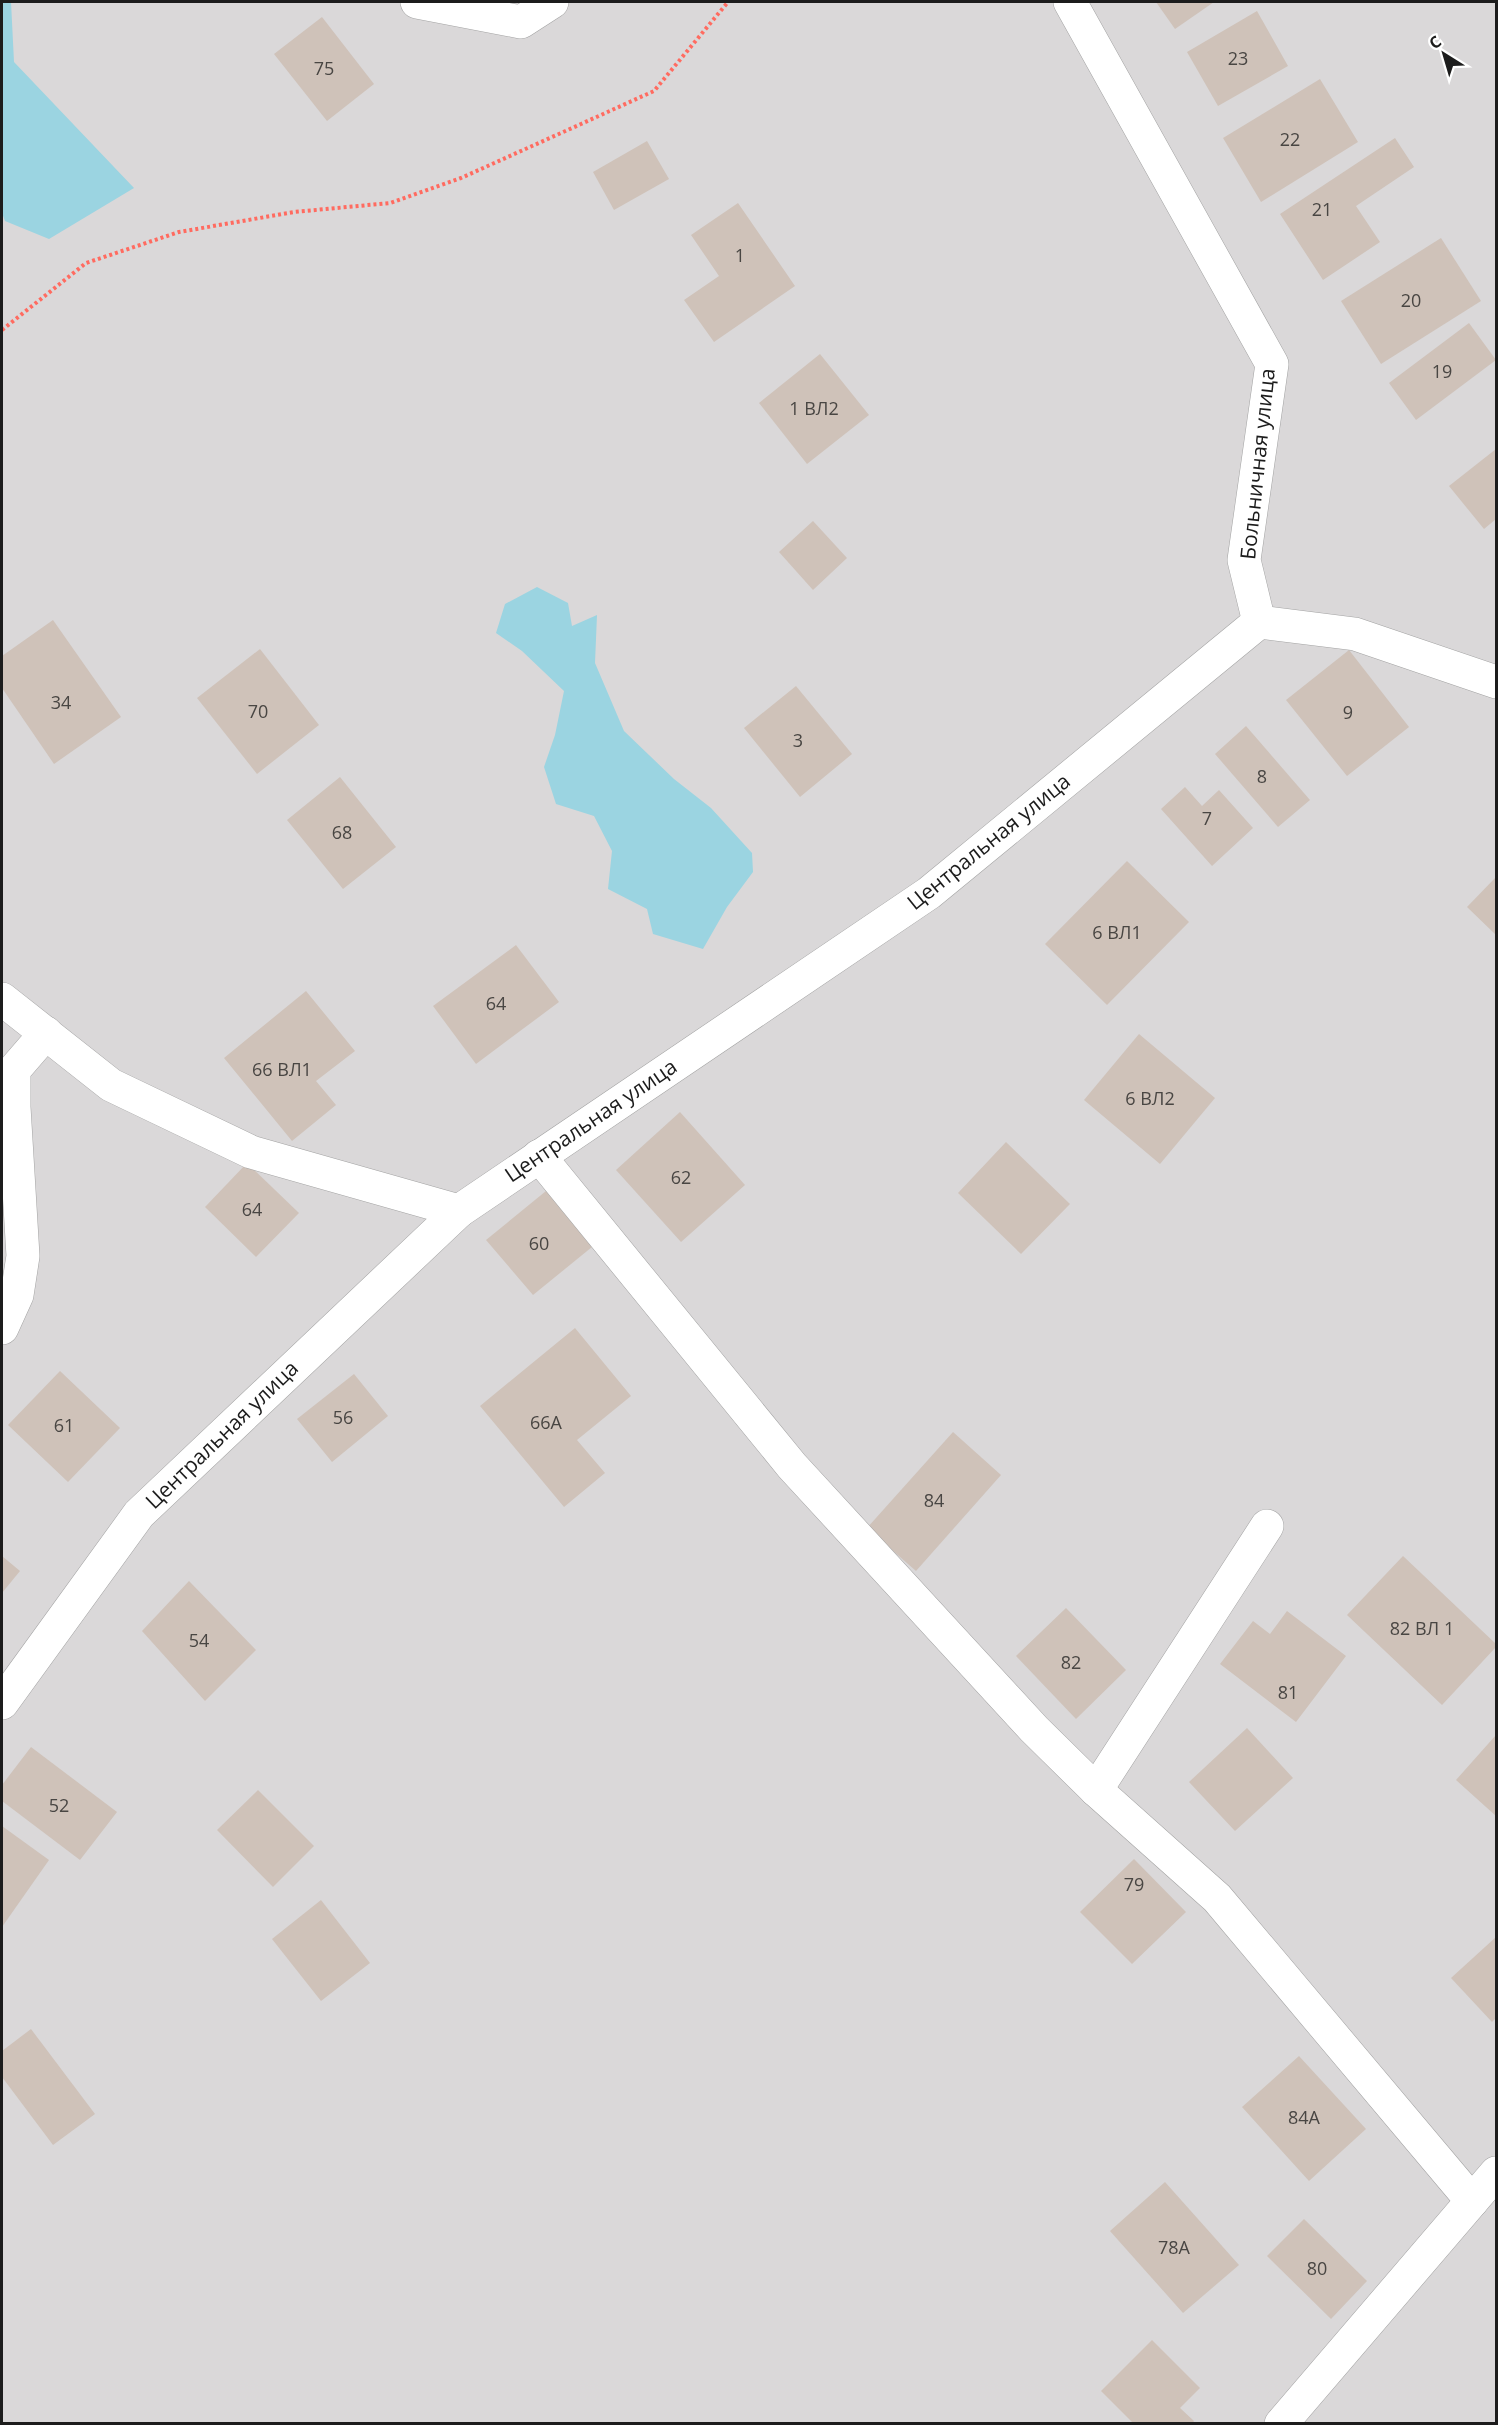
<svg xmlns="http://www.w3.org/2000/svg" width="1498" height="2425" viewBox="0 0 1498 2425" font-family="'Open Sans',sans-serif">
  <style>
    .residential { fill: #dad8d9 }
    .water { fill: #9bd4e1 }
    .building { fill: #cfc2b9 }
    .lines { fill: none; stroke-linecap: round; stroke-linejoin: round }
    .minor-casing { stroke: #a3a3a3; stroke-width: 34 }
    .path { stroke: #ff6b60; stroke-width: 4; stroke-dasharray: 3 3; stroke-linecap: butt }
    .minor { stroke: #fff; stroke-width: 33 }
    .labels { text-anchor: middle; stroke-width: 5; stroke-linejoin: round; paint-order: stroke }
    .number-label { font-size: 18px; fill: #494643 }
    .street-label { font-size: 21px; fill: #1c1c1c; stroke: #fff }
  </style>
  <rect width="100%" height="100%" fill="#eee9e0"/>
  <!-- residential -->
  <rect class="residential" x="2" y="2" width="1494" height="2421"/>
  <!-- water -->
  <g class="water">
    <path d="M2,2H11L14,62L134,188L49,239L5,221L2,213Z"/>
    <path d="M537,587L568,603L572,626L597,615L595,663L624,731L674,779L711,808L752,853L753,872L727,907L703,949L653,934L647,909L608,889L612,851L594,816L556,804L544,767L555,735L564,691L522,651L496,633L505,604Z"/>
  </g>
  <!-- building -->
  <g class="building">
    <path d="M1156,2H1214L1175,29Z"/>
    <path d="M1257,11L1288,66L1218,106L1187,52Z"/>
    <path d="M322,17L374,84L327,121L274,54Z"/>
    <path d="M1320,79L1358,142L1261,202L1223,138Z"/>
    <path d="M1395,138L1414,167L1356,206L1380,242L1323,280L1280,214Z"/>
    <path d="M647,141L669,179L614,210L593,172Z"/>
    <path d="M738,203L795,286L714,342L684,300L719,276L691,235Z"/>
    <path d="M1441,238L1481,301L1381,364L1341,301Z"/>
    <path d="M1469,323L1496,360L1416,420L1389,383Z"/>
    <path d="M820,354L869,415L807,464L759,403Z"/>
    <path d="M1496,449V519L1484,529L1449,486Z"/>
    <path d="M813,521L847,558L813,590L779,552Z"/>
    <path d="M53,620L121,717L54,764L2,688V656Z"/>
    <path d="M260,649L319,725L257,774L197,698Z"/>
    <path d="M1349,650L1409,727L1347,776L1286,700Z"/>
    <path d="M796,686L852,754L800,797L744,728Z"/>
    <path d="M1246,726L1310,800L1278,827L1215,754Z"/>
    <path d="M340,777L396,847L343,889L287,820Z"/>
    <path d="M1185,787L1202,806L1219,790L1253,828L1212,866L1161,809Z"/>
    <path d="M1127,861L1189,922L1107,1005L1045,944Z"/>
    <path d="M1496,877V935L1467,907Z"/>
    <path d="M516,945L559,1002L476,1064L433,1006Z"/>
    <path d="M306,991L355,1051L316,1081L336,1105L292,1141L224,1058Z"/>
    <path d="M1139,1034L1215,1098L1160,1164L1084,1100Z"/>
    <path d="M680,1112L745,1185L681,1242L616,1170Z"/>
    <path d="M1006,1142L1070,1204L1021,1254L958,1193Z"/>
    <path d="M247,1163L299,1213L256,1257L205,1207Z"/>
    <path d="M546,1191L592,1247L533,1295L486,1240Z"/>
    <path d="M575,1328L631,1396L577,1440L605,1473L564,1507L480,1406Z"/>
    <path d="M60,1371L120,1428L68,1482L8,1425Z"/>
    <path d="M354,1374L388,1416L332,1462L297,1419Z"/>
    <path d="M953,1432L1001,1475L916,1571L867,1528Z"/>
    <path d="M2,1556L20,1571L2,1593Z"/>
    <path d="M1403,1556L1496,1644V1647L1442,1705L1347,1615Z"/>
    <path d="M189,1581L256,1650L205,1701L142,1631Z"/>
    <path d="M1066,1608L1126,1670L1076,1719L1016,1656Z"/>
    <path d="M1287,1611L1346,1656L1296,1722L1220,1664L1253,1621L1270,1634Z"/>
    <path d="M1247,1728L1293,1778L1235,1831L1189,1782Z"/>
    <path d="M1496,1735V1816L1456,1780Z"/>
    <path d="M31,1747L117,1812L80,1860L2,1801V1785Z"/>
    <path d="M258,1790L314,1846L273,1887L217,1830Z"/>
    <path d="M2,1826L49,1860L2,1927Z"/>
    <path d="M1134,1859L1186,1912L1132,1964L1080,1912Z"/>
    <path d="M321,1900L370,1963L321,2001L272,1939Z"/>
    <path d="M1496,1937V2018L1492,2022L1451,1978Z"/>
    <path d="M31,2029L95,2114L53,2145L2,2077V2051Z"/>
    <path d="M1299,2056L1366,2129L1309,2181L1242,2107Z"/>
    <path d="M1165,2182L1239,2265L1183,2313L1110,2231Z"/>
    <path d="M1304,2219L1367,2281L1331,2319L1267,2256Z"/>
    <path d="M1152,2340L1200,2388L1180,2408L1194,2421L1192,2424H1134L1101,2391Z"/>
  </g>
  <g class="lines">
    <!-- minor casing -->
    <g class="minor-casing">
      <g id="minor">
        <path d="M417,2L521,22L552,2"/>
        <path d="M1070,2L1272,364L1244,560L1259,622"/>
        <path d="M1259,622L1355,634L1496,682"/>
        <path d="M2,999L111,1085L251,1152L459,1211"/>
        <path d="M539,1156L792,1466L1034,1729L1096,1790L1217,1898L1472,2201"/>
        <path d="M2,1328L17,1295L23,1256L14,1107V1070L46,1033"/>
        <path d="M2,1703L139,1514L459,1211L929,893L1259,622"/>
        <path d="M1096,1790L1267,1526"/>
        <path d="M1281,2424L1496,2173"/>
      </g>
    </g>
    <!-- path -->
    <path class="path" d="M2,330L86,263L179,232L294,212L390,203L461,178L581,124L654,91L728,2"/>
    <!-- minor -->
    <use href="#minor" class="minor"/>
  </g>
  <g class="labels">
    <!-- number labels -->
    <g class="number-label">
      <text x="1238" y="65">23</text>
      <text x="324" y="75">75</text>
      <text x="1290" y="146">22</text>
      <text x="1322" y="216">21</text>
      <text x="740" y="262">1</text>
      <text x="1411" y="307">20</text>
      <text x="1442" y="378">19</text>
      <text x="814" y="415">1 ВЛ2</text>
      <text x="61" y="709">34</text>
      <text x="258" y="718">70</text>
      <text x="1348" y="719">9</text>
      <text x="798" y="747">3</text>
      <text x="1262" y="783">8</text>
      <text x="1207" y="825">7</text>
      <text x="342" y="839">68</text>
      <text x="1117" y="939">6 ВЛ1</text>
      <text x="496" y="1010">64</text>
      <text x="282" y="1076">66 ВЛ1</text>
      <text x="1150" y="1105">6 ВЛ2</text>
      <text x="681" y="1184">62</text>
      <text x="252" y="1216">64</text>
      <text x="539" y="1250">60</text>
      <text x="343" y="1424">56</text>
      <text x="546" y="1429">66А</text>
      <text x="64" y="1432">61</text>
      <text x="934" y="1507">84</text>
      <text x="1422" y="1635">82 ВЛ 1</text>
      <text x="199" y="1647">54</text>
      <text x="1071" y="1669">82</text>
      <text x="1288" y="1699">81</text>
      <text x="59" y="1812">52</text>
      <text x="1134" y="1891">79</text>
      <text x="1304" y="2124">84А</text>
      <text x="1174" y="2254">78А</text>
      <text x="1317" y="2275">80</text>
    </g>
    <!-- street labels -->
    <g class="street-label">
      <text transform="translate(1258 464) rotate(-84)" y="7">Больничная улица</text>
      <text transform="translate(989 842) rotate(-39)" y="7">Центральная улица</text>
      <text transform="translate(591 1121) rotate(-34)" y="7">Центральная улица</text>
      <text transform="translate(222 1435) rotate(-44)" y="7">Центральная улица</text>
    </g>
  </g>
  <!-- border -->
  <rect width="1498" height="2425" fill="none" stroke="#1c1c1c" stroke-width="6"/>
  <!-- north arrow -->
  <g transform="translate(1444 54) rotate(323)" stroke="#ffffff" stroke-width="4.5" paint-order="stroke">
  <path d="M0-4.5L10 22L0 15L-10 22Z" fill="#1c1c1c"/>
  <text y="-9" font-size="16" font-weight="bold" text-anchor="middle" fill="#1c1c1c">С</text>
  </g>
</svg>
